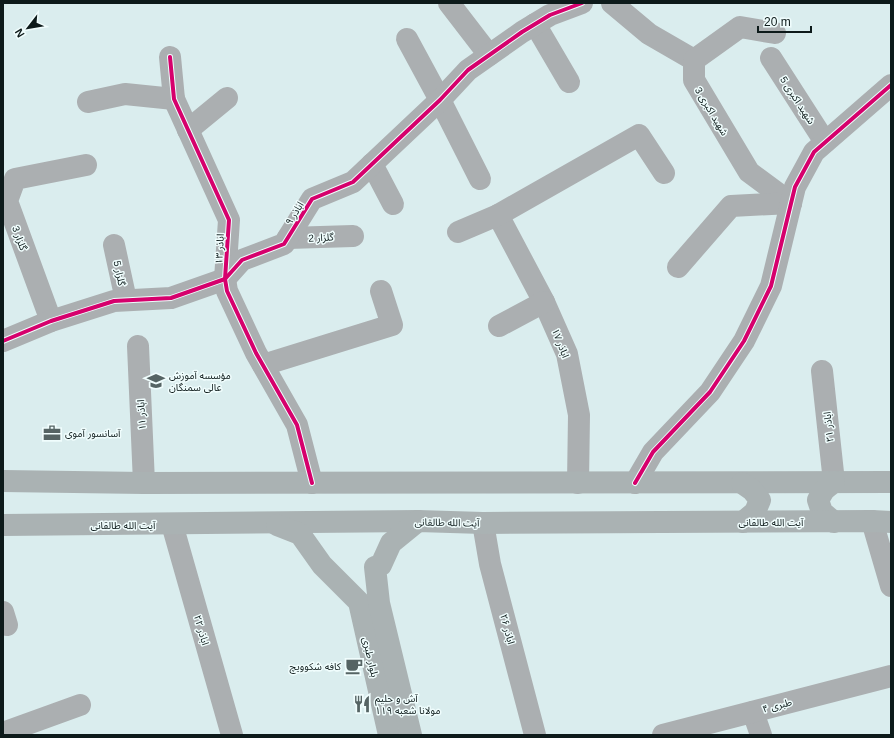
<svg xmlns="http://www.w3.org/2000/svg" width="894" height="738" viewBox="0 0 894 738" font-family="Arial,'Noto Sans Arabic',sans-serif">
  <style>
    .lines { fill: none; stroke-linecap: round; stroke-linejoin: round }
    .minor { stroke: #abafb1; stroke-width: 22 }
    .major { stroke: #aab2b3; stroke-width: 22 }
    .cycleway-casing { stroke: #f0fdfd; stroke-width: 6 }
    .cycleway { stroke: #d6006c; stroke-width: 4 }
    .labels { text-anchor: middle; stroke-width: 3; stroke-linejoin: round; paint-order: stroke }
    .street-label { font-size: 10px; fill: #0d1a1a; stroke: #f0fdfd }
    .poi-label { font-size: 10px; fill: #0d1a1a; stroke: #f0fdfd; text-anchor: start }
  </style>
  <rect width="100%" height="100%" fill="#daedee"/>
  <g class="lines">
    <!-- minor -->
    <g class="minor">
      <path d="M449,3L489,55"/>
      <path d="M612,3L649,34L694,60"/>
      <path d="M535,24L569,82"/>
      <path d="M775,33L740,27L694,60V80L749,172L791,203"/>
      <path d="M407,39L440,100L480,179"/>
      <path d="M170,57L174,99L229,220L225,279L227,291L256,353L297,425L312,483"/>
      <path d="M771,58L825,142"/>
      <path d="M88,102L125,94L174,99"/>
      <path d="M188,130L227,98"/>
      <path d="M372,164L393,204"/>
      <path d="M498,215L544,302L567,354L579,415L578,483"/>
      <path d="M458,232L498,215L639,135L664,173"/>
      <path d="M288,238L353,236"/>
      <path d="M114,245L126,300"/>
      <path d="M678,267L731,206L791,203"/>
      <path d="M51,321L7,201L15,179L86,165"/>
      <path d="M499,326L544,302"/>
      <path d="M3,341L51,321L114,301L171,298L225,279L242,260L284,244L312,199L353,182L440,100L468,70L522,32L550,15L582,3"/>
      <path d="M138,346L144,483"/>
      <path d="M263,365L392,325L381,291"/>
      <path d="M822,371L834,482"/>
      <path d="M635,483L653,452L710,392L744,341L771,286L795,187L814,152L891,85"/>
      <path d="M872,521L891,586"/>
      <path d="M483,523L490,564L535,735"/>
      <path d="M172,524L232,735"/>
      <path d="M3,612L7,625"/>
      <path d="M753,712L761,735"/>
      <path d="M8,731L80,705"/>
      <path d="M663,735L891,676"/>
    </g>
    <!-- major -->
    <g class="major">
      <path d="M3,481L144,483L891,482"/>
      <path d="M742,483L752,490L760,500L755,512L743,522"/>
      <path d="M834,522L822,512L818,500L824,490L834,482"/>
      <path d="M3,525L418,521L483,523L872,521L891,522"/>
      <path d="M277,525L300,534L322,565L359,602L389,735"/>
      <path d="M411,735L379,603L375,567L381,565L391,543L418,521"/>
    </g>
    <!-- cycleway casing -->
    <g class="cycleway-casing">
      <g id="cycleway">
        <path d="M170,57L174,99L229,220L225,279L227,291L256,353L297,425L312,483"/>
        <path d="M3,341L51,321L114,301L171,298L225,279L242,260L284,244L312,199L353,182L440,100L468,70L522,32L550,15L582,3"/>
        <path d="M635,483L653,452L710,392L744,341L771,286L795,187L814,152L891,85"/>
      </g>
    </g>
    <!-- cycleway -->
    <use href="#cycleway" class="cycleway"/>
  </g>
  <!-- icons -->
  <defs>
    <g id="university-bare" transform="scale(1.38)"><path d="M0-5L7-2L0 1L-7-2ZM-4 1L0 2.5L4 1V4Q0 6-4 4Z" fill="#556464" stroke="#f0fdfd" stroke-width="2.5" paint-order="stroke"/></g>
    <g id="office-bare" transform="scale(1.38)"><path d="M-6-3h4V-5.5h4V-3h4V5H-6ZM-1-4.5V-3h2v-1.5ZM-6 0V1H6V0Z" fill="#556464" stroke="#f0fdfd" stroke-width="2.5" paint-order="stroke"/></g>
    <g id="cafe-bare" transform="scale(1.38)"><path d="M-5.5-4.5H6V0H3Q3 3.5 0 3.5H-2.5Q-5.5 3.5-5.5 0ZM3-3.2v2h1.7v-2ZM-6 4.5H4V6H-6Z" fill="#556464" stroke="#f0fdfd" stroke-width="2.5" paint-order="stroke"/></g>
    <g id="restaurant-bare" transform="scale(1.38)"><path d="M-5-6h1v4h1v-4h1v4h1v-4h1v5L-1.5 .5V6h-2V.5L-5-1ZM5-6V6H3V1.5H1.5Q1.5-4 5-6Z" fill="#556464" stroke="#f0fdfd" stroke-width="2.5" paint-order="stroke"/></g>
  </defs>
  <g fill-rule="evenodd">
    <use href="#university-bare" x="156" y="381"/>
    <use href="#office-bare" x="52" y="433"/>
    <use href="#cafe-bare" x="354" y="666"/>
    <use href="#restaurant-bare" x="362" y="704"/>
  </g>
  <g class="labels">
    <!-- street labels -->
    <g class="street-label">
      <text transform="translate(798 100) rotate(57)" y="4">شهید اکبری 5</text>
      <text transform="translate(712 111) rotate(59)" y="4">شهید اکبری 3</text>
      <text transform="translate(294 213) rotate(-58)" y="4">اباذر ۹</text>
      <text transform="translate(321 237) rotate(-3)" y="4">گلزار 2</text>
      <text transform="translate(20 238) rotate(70)" y="4">گلزار 3</text>
      <text transform="translate(219 249) rotate(-87)" y="4">اباذر ۱۳</text>
      <text transform="translate(120 273) rotate(78)" y="4">گلزار 5</text>
      <text transform="translate(561 343) rotate(69)" y="4">اباذر ۱۷</text>
      <text transform="translate(141 415) rotate(-93)" y="4">اباذر ۱۱</text>
      <text transform="translate(828 427) rotate(-96)" y="4">اباذر ۲۱</text>
      <text transform="translate(447 522) rotate(1)" y="4">آیت الله طالقانی</text>
      <text x="771" y="526">آیت الله طالقانی</text>
      <text x="123" y="529">آیت الله طالقانی</text>
      <text transform="translate(508 629) rotate(75)" y="4">اباذر ۲۶</text>
      <text transform="translate(202 630) rotate(74)" y="4">اباذر ۲۲</text>
      <text transform="translate(371 657) rotate(77)" y="4">بلوار طبری</text>
      <text transform="translate(777 705) rotate(-15)" y="4">طبری ۴</text>
    </g>
    <!-- poi labels -->
    <g class="poi-label">
      <text x="169" y="379">مؤسسه آموزش<tspan x="169" dy="12">عالی سمنگان</tspan></text>
      <text x="65" y="437">آسانسور آموی</text>
      <text x="341" y="670" text-anchor="end">کافه شکوویچ</text>
      <text x="375" y="702">آش و حلیم<tspan x="375" dy="12">مولانا شعبه ۱۱۹</tspan></text>
    </g>
  </g>
  <!-- border -->
  <rect width="894" height="738" fill="none" stroke="#0d1a1a" stroke-width="8"/>
  <!-- north arrow -->
  <g transform="translate(28 28) rotate(239)" stroke="#f0fdfd" stroke-width="3" paint-order="stroke">
  <path d="M0-3L7 15L0 10L-7 15Z" fill="#0d1a1a"/>
  <text y="-6" font-size="11" font-weight="bold" text-anchor="middle" fill="#0d1a1a">N</text>
  </g>
  <!-- scale -->
  <path d="M758 26v6h53v-6" fill="none" stroke="#0d1a1a" stroke-width="2"/>
  <text x="764" y="26" font-size="12" fill="#0d1a1a" stroke="#f0fdfd" stroke-width="3" paint-order="stroke">20 m</text>
</svg>
